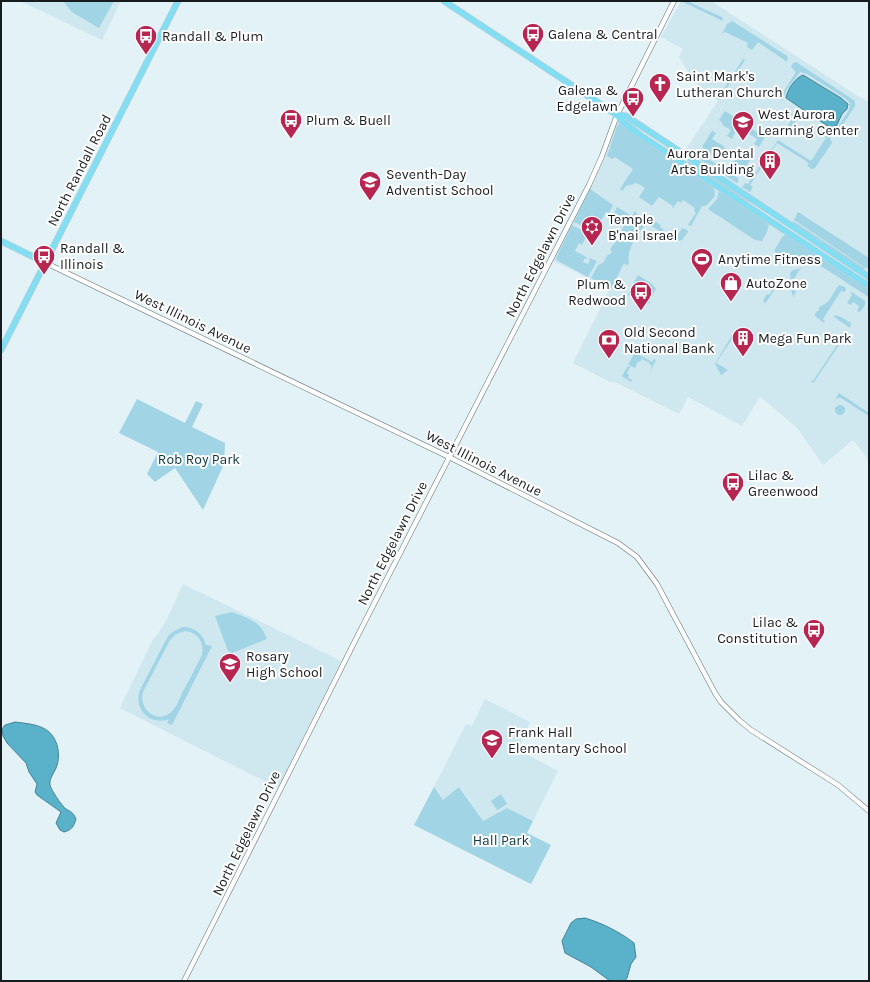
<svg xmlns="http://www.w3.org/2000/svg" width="870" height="982" viewBox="0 0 870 982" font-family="Karla,sans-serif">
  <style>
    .built { fill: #cfe7ef }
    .green { fill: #a1d4e4; fill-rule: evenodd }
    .water { fill: #5ab1ca; stroke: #468496 }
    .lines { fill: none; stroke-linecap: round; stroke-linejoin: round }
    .minor-casing { stroke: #616e72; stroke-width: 5.5 }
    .major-casing { stroke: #cccdce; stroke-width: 7 }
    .minor { stroke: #fff; stroke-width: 4.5 }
    .major { stroke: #83ddf3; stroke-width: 6 }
    .labels { text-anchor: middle; stroke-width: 4; stroke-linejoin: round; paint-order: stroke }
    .poi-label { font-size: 14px; fill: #171c1e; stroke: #fff; text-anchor: start }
    .street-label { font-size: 14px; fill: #171c1e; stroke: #fff }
    .park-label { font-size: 14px; fill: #0b3540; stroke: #fff }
  </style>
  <rect width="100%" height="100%" fill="#e3f2f7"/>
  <!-- built -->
  <g class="built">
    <path d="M20,1H121L102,40Z"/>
    <path d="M681,1H711L861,98L869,102V274L745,191L684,152L718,101L694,81L679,57L683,49L661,37Z"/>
    <path d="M617,121L869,288V465L866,456L853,440L823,465L798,429L768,403L760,397L742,426L688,397L679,414L615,382H610L573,363L610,289L553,261L606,154Z"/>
    <path d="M183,584L341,661L278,788L120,708L153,639L158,634L167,619Z"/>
    <path d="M485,699L530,722L518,750L558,771L533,821L507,808L483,821L460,787L443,800L434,787L466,724L472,726Z"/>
  </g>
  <!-- green -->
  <g class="green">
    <path d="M63,1H114L99,28L72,12Z"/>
    <path d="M681,1L689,2L722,17L723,21Z"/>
    <path d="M732,21L787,56L788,59L785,63L786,61L758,42L752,50L747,47L748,43L725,32L722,34L727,24Z"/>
    <path d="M743,59L745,60L719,100L714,96L716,94L720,95Z"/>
    <path d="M796,62L855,101V106L837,133L834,134L828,131L838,127L849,110L850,103L846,99L807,74L800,72L787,89L782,101L781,99L782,94L796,72L791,67L793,63Z"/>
    <path d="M725,111L742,122L734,132L735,133L732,139L727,136L731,130L722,125L723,123L719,120Z"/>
    <path d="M791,113L793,114L800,119V120L797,119L790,129L787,127L793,117Z"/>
    <path d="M620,123L714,188L715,196L706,206H702L691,226L688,225L696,213L694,211L695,208L683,200L681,203L678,201L673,208H672L673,206L659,197L652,206L639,197L645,188L639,184L635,183L631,185L626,186L622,191L620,189L633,169L615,157L612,159L607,156L617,126Z"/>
    <path d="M752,129L759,133V135L760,133L765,137L759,147L754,144L757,139L749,134Z"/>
    <path d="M712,131L716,133L712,139L725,147L719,156H714L702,147Z"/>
    <path d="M823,134L830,138L832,143L815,168L812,169L807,166L809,164L806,161L777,143L750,185L753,187L750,192L742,187L745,183L748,184L778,140L811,161L826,138Z"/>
    <path d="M699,153L738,178V182L737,183L697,158Z"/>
    <path d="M749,154L752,157L741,174L732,168L730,162L732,164L738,156L744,160Z"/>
    <path d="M685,162H689L749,201V202L729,191Z"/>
    <path d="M590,189L613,205L609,213L606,212L595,232L574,222Z"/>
    <path d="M719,191L768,223L769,224L767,232L763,239V241L755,240L708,209L717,199Z"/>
    <path d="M617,207L632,216L635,211L637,214L646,221L649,218L661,225L660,227L664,230L663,232L670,237L672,235H678L682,228L687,230L688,232L682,240L677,241L671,239L647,223C637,233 626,250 629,264L626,265L624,263L611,289L591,278L598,265L603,263L608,254L610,255L612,251L610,250C612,246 612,246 615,243L626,222L613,215Z"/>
    <path d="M798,212L869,258V266L867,268L864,267L794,220Z"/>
    <path d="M793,221L866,269H862L793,224Z"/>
    <path d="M572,225L591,235L589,238L586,237L582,245L579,243L575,251L588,258L587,259L585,258L583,262L588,264L590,260L589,259V258L597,261L588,277L556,260L557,256Z"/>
    <path d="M785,235H787L869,288V296H867L815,262H810L791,266L774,251L782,237Z"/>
    <path d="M802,268V269H800L792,282L794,283L793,289L796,292L793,296L795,297L794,298L792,294L790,273L793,270Z"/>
    <path d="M638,275L652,284L656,289L649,301L650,302L646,305L645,303L640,300L639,301L634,299V297L628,295L627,296Z"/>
    <path d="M778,282L779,283L763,307L765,303L763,301L767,294L769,295Z"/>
    <path d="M839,285L845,287L846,290L844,292L841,291L823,319L825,321L824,323L815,316V314L817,311H819V307C832,302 831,295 839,285Z"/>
    <path d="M850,291L865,301V305L860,312L857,311L859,306L853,302L851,305L847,303L852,295Z"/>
    <path d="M835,315L841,317L851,323L850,328L834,317Z"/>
    <path d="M732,335L734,336L716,363L728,370L721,375L715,364Z"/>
    <path d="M838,339L841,340V342L814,382L812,383L811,381H813L839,342Z"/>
    <path d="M636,350L638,351V354L652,362L654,359L656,360L649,374L652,366L649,364L650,363L642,359L640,362L638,361L635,368L628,365Z"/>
    <path d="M628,366L630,367L627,373L629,375L628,378L632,380L631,382L622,376Z"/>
    <path d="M839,393L869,413V416L841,398H837L833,404Z"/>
    <path d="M137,399L185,423L196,401L203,404L192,427L225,443L224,464L203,510L175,468L155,482L147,474L158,452L119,433Z"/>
    <circle cx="840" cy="410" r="5"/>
    <path d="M232,612C250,619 260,621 267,639L232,653L228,651L215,616Z"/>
    <path d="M183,627C195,627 203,634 206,645L212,646L172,725L167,723L169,719C150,726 133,709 140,690L168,636L174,631ZM185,631C197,632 205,642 202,655C196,667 190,679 183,691C180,697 178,705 173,710C160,726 138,711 143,692L170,640L176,634Z"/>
    <path d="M434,787L443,800L459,787L483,821L507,808L533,821L527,833L551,845L531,884L414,825Z"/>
    <path d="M501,794L507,804L497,810L491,801Z"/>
  </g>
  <!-- water -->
  <g class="water">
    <path d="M803,75L841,98L848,104L847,109L842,114L837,125L832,127H829L786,98C787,90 795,78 803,75Z"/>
    <path d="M15,722C23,723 35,724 43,728C57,734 62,754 56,768C54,773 49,779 50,785C51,790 62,806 66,809C71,812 73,812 76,819C74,826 72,830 64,832L60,830L56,823L61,812L37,795L35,792L37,784L29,772L26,763L7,743L3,736L2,729L5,725Z"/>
    <path d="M585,918C602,923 620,932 634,943L636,957L631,964L627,978L625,981H610L591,967L565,953L562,941L571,923L576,919Z"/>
  </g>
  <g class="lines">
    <!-- minor casing -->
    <g class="minor-casing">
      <g id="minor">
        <path d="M46,263L449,457L618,543L637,557L657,584L715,693L721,702L739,720L751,730L838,785L869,811"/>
        <path d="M184,981L357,637L589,185L602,156L617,115L674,1"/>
      </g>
    </g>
    <!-- major casing -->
    <g class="major-casing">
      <g id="major">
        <path d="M444,1L617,115L623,122L643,137L869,286"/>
        <path d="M617,115L626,116L869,277"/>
        <path d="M1,241L46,263"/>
        <path d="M1,350L178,1"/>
      </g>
    </g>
    <!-- minor -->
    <use href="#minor" class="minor"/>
    <!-- major -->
    <use href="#major" class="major"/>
  </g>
  <!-- icons -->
  <defs>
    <g id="bus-pin" transform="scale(1.15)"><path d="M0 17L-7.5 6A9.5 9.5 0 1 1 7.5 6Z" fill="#b62651" stroke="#fff"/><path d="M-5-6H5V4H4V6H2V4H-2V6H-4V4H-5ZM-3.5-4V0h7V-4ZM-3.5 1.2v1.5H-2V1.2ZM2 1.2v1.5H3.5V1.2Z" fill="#fff"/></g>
    <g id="church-pin" transform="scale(1.15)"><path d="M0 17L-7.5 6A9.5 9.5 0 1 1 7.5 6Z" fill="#b62651" stroke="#fff"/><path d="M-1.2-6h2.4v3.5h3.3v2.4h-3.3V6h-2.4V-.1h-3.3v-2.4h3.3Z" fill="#fff"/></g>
    <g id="school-pin" transform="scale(1.15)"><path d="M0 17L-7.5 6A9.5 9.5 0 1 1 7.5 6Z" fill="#b62651" stroke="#fff"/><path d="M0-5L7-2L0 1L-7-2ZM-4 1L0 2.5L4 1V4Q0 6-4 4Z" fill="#fff"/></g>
    <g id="building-pin" transform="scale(1.15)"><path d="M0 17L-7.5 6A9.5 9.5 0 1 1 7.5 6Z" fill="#b62651" stroke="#fff"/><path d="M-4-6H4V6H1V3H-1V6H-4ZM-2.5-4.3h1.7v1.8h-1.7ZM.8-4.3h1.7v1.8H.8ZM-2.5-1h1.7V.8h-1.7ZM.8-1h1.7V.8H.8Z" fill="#fff"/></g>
    <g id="synagogue-pin" transform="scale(1.15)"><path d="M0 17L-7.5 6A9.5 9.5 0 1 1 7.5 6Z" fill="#b62651" stroke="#fff"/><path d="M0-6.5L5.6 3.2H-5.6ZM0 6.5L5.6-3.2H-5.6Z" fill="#fff"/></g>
    <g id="stadium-pin" transform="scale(1.15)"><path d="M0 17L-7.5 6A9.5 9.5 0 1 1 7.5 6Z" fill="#b62651" stroke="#fff"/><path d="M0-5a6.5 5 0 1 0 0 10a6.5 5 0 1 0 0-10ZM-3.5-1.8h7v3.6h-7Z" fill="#fff"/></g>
    <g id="shop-pin" transform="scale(1.15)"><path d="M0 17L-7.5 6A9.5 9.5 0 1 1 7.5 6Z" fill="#b62651" stroke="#fff"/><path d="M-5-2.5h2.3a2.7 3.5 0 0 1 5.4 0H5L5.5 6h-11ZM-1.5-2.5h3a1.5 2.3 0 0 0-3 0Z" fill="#fff"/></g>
    <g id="bank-pin" transform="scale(1.15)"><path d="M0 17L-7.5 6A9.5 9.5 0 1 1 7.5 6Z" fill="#b62651" stroke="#fff"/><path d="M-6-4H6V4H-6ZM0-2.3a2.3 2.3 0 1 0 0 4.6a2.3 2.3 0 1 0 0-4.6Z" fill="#fff"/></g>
  </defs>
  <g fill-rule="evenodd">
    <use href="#bus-pin" x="533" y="34"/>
    <use href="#bus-pin" x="146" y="36"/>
    <use href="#church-pin" x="660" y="84"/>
    <use href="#bus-pin" x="633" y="98"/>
    <use href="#bus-pin" x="291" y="120"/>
    <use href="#school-pin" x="743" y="122"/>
    <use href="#building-pin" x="770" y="161"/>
    <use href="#school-pin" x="370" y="182"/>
    <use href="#synagogue-pin" x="592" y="227"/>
    <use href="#bus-pin" x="44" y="256"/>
    <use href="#stadium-pin" x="702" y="259"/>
    <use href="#shop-pin" x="731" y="283"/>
    <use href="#bus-pin" x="641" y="292"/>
    <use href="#building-pin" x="743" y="338"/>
    <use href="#bank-pin" x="609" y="340"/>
    <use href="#bus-pin" x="733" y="483"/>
    <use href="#bus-pin" x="814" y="630"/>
    <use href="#school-pin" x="230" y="664"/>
    <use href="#school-pin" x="492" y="740"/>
  </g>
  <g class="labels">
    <!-- poi labels -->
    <g class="poi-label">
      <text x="548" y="39">Galena &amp; Central</text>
      <text x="162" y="41">Randall &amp; Plum</text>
      <text x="676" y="81">Saint Mark's<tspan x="676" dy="16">Lutheran Church</tspan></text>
      <text x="618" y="95" text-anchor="end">Galena &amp;<tspan x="618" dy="16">Edgelawn</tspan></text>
      <text x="758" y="119">West Aurora<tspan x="758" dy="16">Learning Center</tspan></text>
      <text x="306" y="125">Plum &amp; Buell</text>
      <text x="754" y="158" text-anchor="end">Aurora Dental<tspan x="754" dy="16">Arts Building</tspan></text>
      <text x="386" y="179">Seventh-Day<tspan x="386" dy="16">Adventist School</tspan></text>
      <text x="608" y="224">Temple<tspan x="608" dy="16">B'nai Israel</tspan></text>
      <text x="60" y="253">Randall &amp;<tspan x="60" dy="16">Illinois</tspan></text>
      <text x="718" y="264">Anytime Fitness</text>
      <text x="746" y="288">AutoZone</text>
      <text x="626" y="289" text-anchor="end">Plum &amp;<tspan x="626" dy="16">Redwood</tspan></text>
      <text x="624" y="337">Old Second<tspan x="624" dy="16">National Bank</tspan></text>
      <text x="758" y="343">Mega Fun Park</text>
      <text x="748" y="480">Lilac &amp;<tspan x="748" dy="16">Greenwood</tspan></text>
      <text x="798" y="627" text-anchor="end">Lilac &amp;<tspan x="798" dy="16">Constitution</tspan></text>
      <text x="246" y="661">Rosary<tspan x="246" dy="16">High School</tspan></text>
      <text x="508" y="737">Frank Hall<tspan x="508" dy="16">Elementary School</tspan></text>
    </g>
    <!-- street labels -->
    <g class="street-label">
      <text transform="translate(79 170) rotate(-63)" y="5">North Randall Road</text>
      <text transform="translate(540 255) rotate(-63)" y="5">North Edgelawn Drive</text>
      <text transform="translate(193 321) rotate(26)" y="5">West Illinois Avenue</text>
      <text transform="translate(484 463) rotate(27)" y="5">West Illinois Avenue</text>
      <text transform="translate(392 543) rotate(-63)" y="5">North Edgelawn Drive</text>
      <text transform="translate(246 833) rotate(-64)" y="5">North Edgelawn Drive</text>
    </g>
    <!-- park labels -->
    <g class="park-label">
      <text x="199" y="464">Rob Roy Park</text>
      <text x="501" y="845">Hall Park</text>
    </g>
  </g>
  <!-- border -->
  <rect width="870" height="982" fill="none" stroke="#171c1e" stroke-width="4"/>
</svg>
